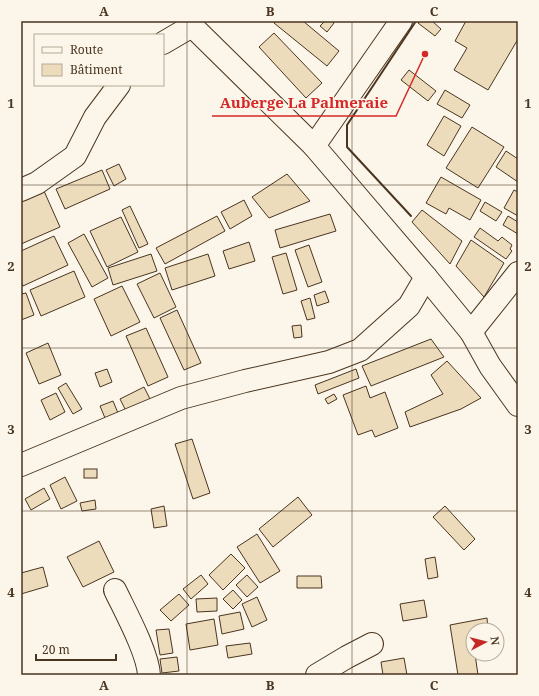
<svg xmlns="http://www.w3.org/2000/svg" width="539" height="696" viewBox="0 0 539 696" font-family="'Noto Serif',serif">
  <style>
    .building { fill: #ecdcbc; stroke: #4a3520 }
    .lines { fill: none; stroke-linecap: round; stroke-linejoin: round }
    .minor-casing { stroke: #4a3520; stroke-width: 24 }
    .minor { stroke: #fbf6e9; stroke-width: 22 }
    .wall { stroke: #4a3520; stroke-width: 2 }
    .grid { fill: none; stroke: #4a3520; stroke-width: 1; stroke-opacity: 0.55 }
    .leader { fill: none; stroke: #d62828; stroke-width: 1.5 }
    .callout-dot { fill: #d62828; stroke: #fbf6e9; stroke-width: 1.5 }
    .callout-label { font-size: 15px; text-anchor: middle; font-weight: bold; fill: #d62828; stroke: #fbf6e9; stroke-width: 3; stroke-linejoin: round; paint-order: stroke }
    .neatline { fill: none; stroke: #4a3520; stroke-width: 1.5 }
    .grid-label { font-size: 13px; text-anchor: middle; font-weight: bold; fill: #4a3520 }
  </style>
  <rect width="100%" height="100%" fill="#fbf6e9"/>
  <!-- building -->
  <g class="building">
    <path d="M275,21H303L339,51L327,66L274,23Z"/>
    <path d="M325,21H332L334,23L327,32L320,26Z"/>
    <path d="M420,21H432L441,29L435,36L418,23Z"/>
    <path d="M466,21H518V39L488,90L454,70L467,48L455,41Z"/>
    <path d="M274,33L322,83L306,98L259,47Z"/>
    <path d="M409,70L436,91L428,101L401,80Z"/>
    <path d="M445,90L470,105L462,118L437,104Z"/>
    <path d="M444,116L461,126L444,156L427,145Z"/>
    <path d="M472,127L504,147L478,188L446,168Z"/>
    <path d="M506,151L518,159V182L496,167Z"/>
    <path d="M119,164L126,179L114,186L106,170Z"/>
    <path d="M102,170L110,189L65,209L56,189Z"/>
    <path d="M287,174L310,201L269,218L252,197Z"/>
    <path d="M441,177L481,200L470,220L449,208L446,214L426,203Z"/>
    <path d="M514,190L518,192V216L504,208Z"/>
    <path d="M44,191L60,227L21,244V201Z"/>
    <path d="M244,200L252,216L230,229L221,212Z"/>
    <path d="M485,202L502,212L496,221L480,211Z"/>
    <path d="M130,206L148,244L139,248L122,210Z"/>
    <path d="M422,210L462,241L450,264L412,222Z"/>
    <path d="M330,214L336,231L280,248L275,230Z"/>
    <path d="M217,216L225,231L165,264L156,248Z"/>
    <path d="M508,216L518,222V234L503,225Z"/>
    <path d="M121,217L138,252L107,267L90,231Z"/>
    <path d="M480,228L498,241L502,237L512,245L510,249L512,251L506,259L474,237Z"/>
    <path d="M84,234L108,278L92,287L68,243Z"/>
    <path d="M54,236L68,265L23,286L21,281V251Z"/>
    <path d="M471,240L504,263L484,297L456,266Z"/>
    <path d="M249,242L255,261L229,269L223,251Z"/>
    <path d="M309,245L322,282L308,287L295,250Z"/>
    <path d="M286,253L297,290L283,294L272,257Z"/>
    <path d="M151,254L157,271L113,285L108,268Z"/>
    <path d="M208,254L215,276L172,290L165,268Z"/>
    <path d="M74,271L85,297L41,316L30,290Z"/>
    <path d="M160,273L176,307L154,318L137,284Z"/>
    <path d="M122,286L140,322L111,336L94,299Z"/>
    <path d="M325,291L329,302L317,306L314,295Z"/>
    <path d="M26,293L34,315L21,320V294Z"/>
    <path d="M310,298L315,318L307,320L301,301Z"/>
    <path d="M177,310L201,363L184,370L160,318Z"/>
    <path d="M301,325L302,337L294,338L292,326Z"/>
    <path d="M146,328L168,377L148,386L126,336Z"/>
    <path d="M431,339L444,357L371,386L362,366Z"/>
    <path d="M48,343L61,375L39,384L26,353Z"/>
    <path d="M447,361L481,398L461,409L410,427L405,412L443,394L431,375Z"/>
    <path d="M107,369L112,382L100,387L95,373Z"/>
    <path d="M356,369L359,378L318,394L315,385Z"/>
    <path d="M66,383L82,409L73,414L58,388Z"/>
    <path d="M366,386L370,398L385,392L398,428L375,437L372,430L358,435L343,395Z"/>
    <path d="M144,387L152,403L128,415L120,399Z"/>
    <path d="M56,393L65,412L50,420L41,400Z"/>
    <path d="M334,394L337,399L328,404L325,399Z"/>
    <path d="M113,401L118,413L105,418L100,406Z"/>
    <path d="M192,439L210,493L193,499L175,444Z"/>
    <rect x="84" y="469" width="13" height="9"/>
    <path d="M65,477L77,501L61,509L50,485Z"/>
    <path d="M44,488L50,499L31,510L25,499Z"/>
    <path d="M298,497L312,515L273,547L259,529Z"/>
    <path d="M95,500L96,509L82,511L80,503Z"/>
    <path d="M164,506L167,526L154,528L151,509Z"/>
    <path d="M445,506L475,539L464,550L433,517Z"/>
    <path d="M257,534L280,571L260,583L237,547Z"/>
    <path d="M99,541L114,572L83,587L67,557Z"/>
    <path d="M231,554L245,568L223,590L209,575Z"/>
    <path d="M435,557L438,577L428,579L425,559Z"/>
    <path d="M43,567L48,586L21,594V573Z"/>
    <path d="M201,575L208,584L191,599L183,589Z"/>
    <path d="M247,575L258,587L247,597L236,585Z"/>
    <path d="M297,576H321L322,588H297Z"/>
    <path d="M233,590L242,600L233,609L223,599Z"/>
    <path d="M179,594L189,605L171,621L160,610Z"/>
    <path d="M257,597L267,620L252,627L242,604Z"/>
    <path d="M217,598V611L197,612L196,599Z"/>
    <path d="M424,600L427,617L403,621L400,604Z"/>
    <path d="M240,612L244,629L222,634L219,616Z"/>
    <path d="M487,618L488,630H473V654H475L478,675H458L450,625Z"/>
    <path d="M214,619L218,645L190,650L186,624Z"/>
    <path d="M169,629L173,653L160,655L156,630Z"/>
    <path d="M250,643L252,654L228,658L226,646Z"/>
    <path d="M177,657L179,671L162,673L160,659Z"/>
    <path d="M404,658L407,675H383L381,662Z"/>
  </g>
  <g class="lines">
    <!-- minor casing -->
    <g class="minor-casing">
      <g id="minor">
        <path d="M187,21L314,146L426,277L471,332L490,366L518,405"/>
        <path d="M163,43L192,26"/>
        <path d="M314,146L401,21"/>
        <path d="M21,190L37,183L75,156L95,117L119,85"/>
        <path d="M471,332L518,273"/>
        <path d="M21,465L181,398L245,381L329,362L360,350L409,306L426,277"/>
        <path d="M115,590C125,611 148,653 149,675"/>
        <path d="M317,675L347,657L372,644"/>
      </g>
    </g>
    <!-- minor -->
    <use href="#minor" class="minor"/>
    <!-- wall -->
    <path class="wall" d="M411,216L347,147V125L416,21"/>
  </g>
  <!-- grid -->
  <path class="grid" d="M187,21V675M352,21V675M21,185H518M21,348H518M21,511H518"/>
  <!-- callouts -->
  <path class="leader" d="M425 54L396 116H212"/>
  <circle class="callout-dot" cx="425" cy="54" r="4"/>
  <g class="callout-label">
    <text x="304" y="108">Auberge La Palmeraie</text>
  </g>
  <!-- border -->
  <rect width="539" height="696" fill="none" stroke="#fbf6e9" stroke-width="44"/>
  <!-- legend -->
  <rect x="34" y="34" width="130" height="52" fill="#fbf6e9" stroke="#b4a999"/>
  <rect x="42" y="47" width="20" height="6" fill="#fbf6e9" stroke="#b4a999"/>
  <text x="70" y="54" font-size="12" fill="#4a3520">Route</text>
  <rect x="42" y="64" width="20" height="12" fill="#ecdcbc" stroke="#b4a999"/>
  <text x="70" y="74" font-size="12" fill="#4a3520">Bâtiment</text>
  <!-- north arrow -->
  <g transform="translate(485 642) rotate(83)"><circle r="19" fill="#fbf6e9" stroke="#b4a999"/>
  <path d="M0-3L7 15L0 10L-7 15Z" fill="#c62828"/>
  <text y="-6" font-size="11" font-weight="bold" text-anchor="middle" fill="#4a3520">N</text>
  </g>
  <!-- scale -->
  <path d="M36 654v6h80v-6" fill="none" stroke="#4a3520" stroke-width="2"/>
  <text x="42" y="654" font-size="12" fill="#4a3520" stroke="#fbf6e9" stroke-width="3" paint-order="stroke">20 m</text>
  <rect x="22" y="22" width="495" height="652" class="neatline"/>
  <g class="grid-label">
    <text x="104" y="16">A</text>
    <text x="270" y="16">B</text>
    <text x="434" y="16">C</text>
    <text x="11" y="108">1</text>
    <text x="528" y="108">1</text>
    <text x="11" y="271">2</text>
    <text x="528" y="271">2</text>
    <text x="11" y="434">3</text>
    <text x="528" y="434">3</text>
    <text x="11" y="597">4</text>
    <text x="528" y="597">4</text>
    <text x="104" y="690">A</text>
    <text x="270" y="690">B</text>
    <text x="434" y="690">C</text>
  </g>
</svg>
